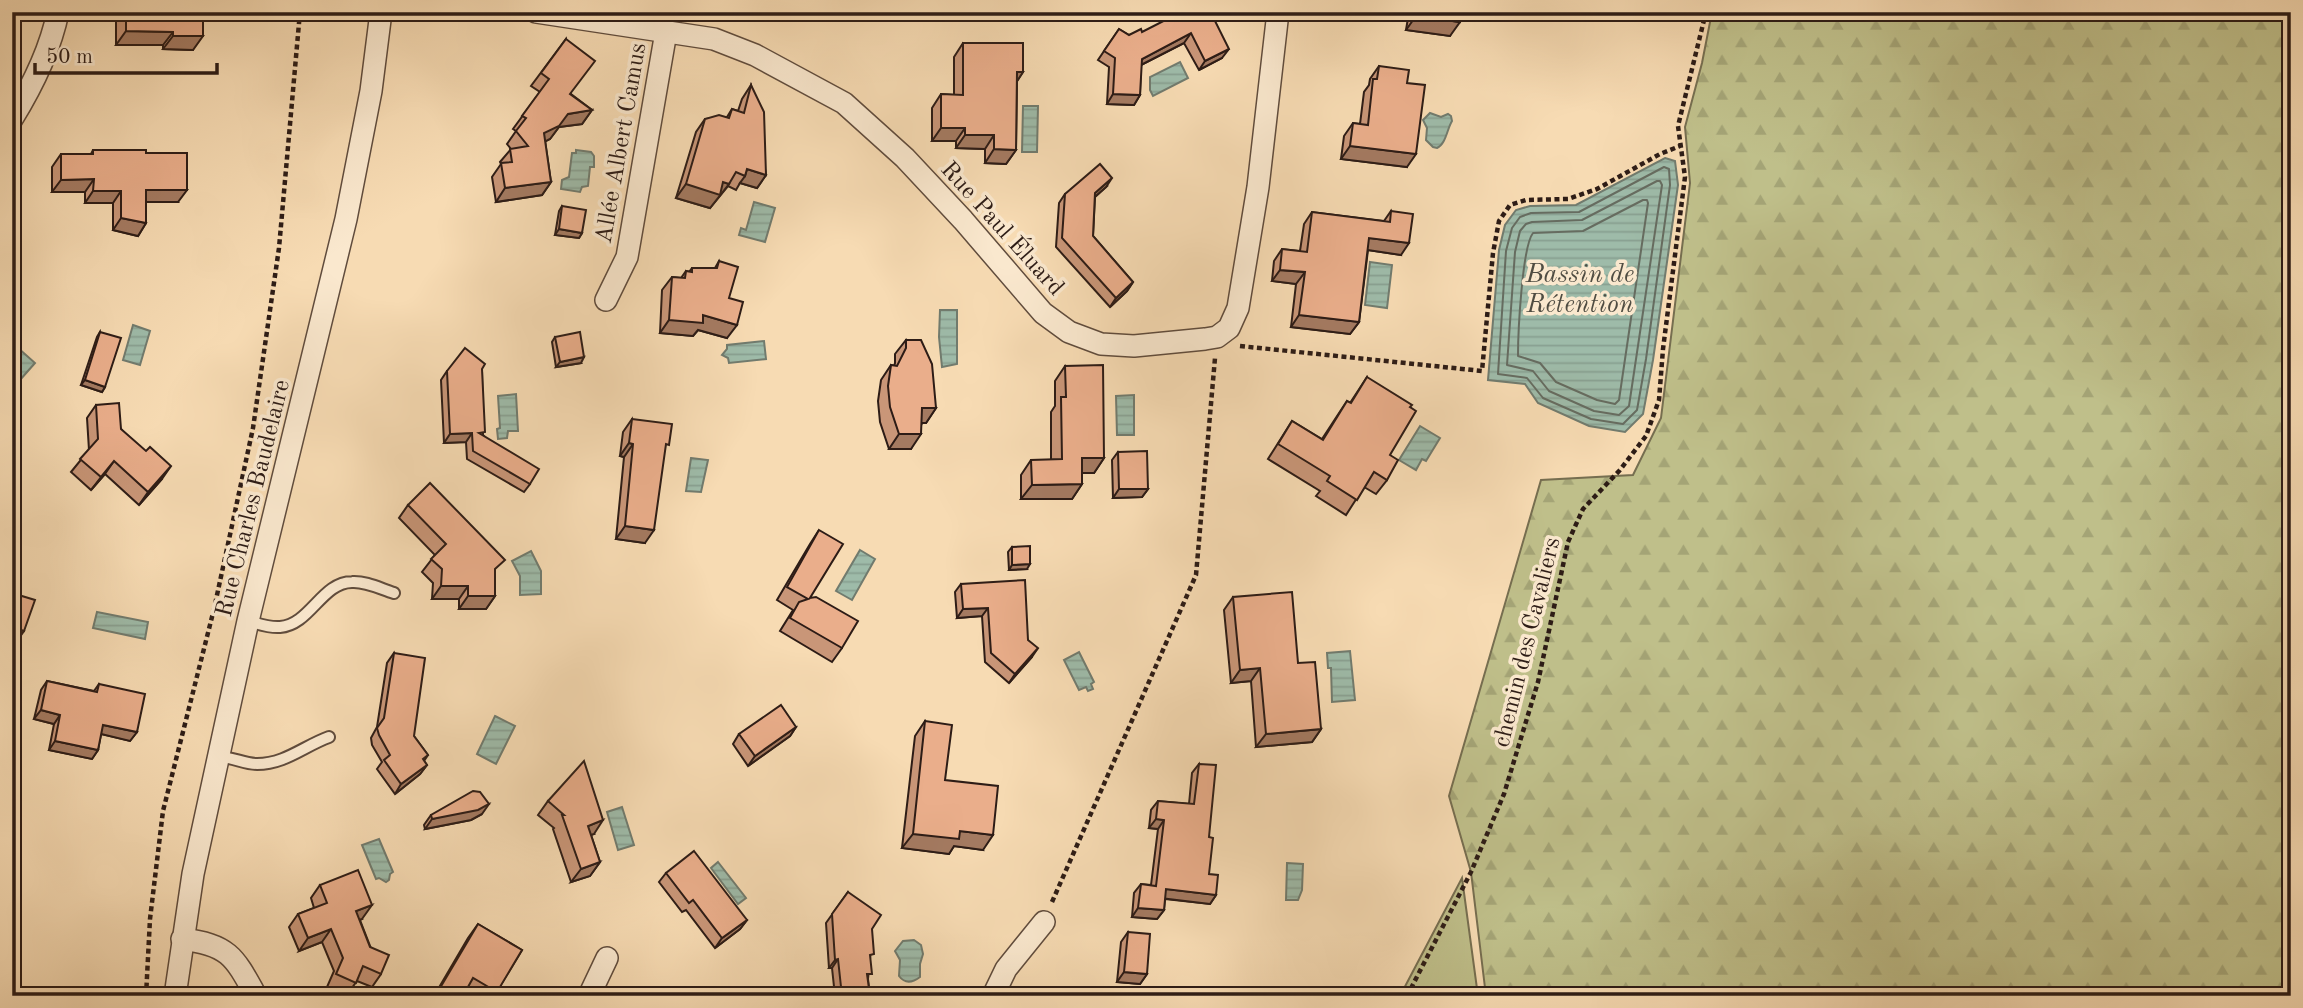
<svg xmlns="http://www.w3.org/2000/svg" width="2303" height="1008" viewBox="0 0 2303 1008" font-family="'Old Standard TT',serif">
  <style>
    .green { fill: #bfbf8a; stroke: #766e50; stroke-width: 2 }
    .forest { fill: url(#forest-firs); stroke: #766e50; stroke-width: 2 }
    .water { fill: url(#water-rules); stroke: #717b6e; stroke-width: 2 }
    .lines { fill: none; stroke-linecap: round; stroke-linejoin: round }
    .shore { stroke: #666c60; stroke-width: 2 }
    .service-casing { stroke: #604c3d; stroke-width: 14 }
    .minor-casing { stroke: #604c3d; stroke-width: 24 }
    .path { stroke: #2d1c16; stroke-width: 4.5; stroke-dasharray: 5 3.5; stroke-linecap: butt }
    .service { stroke: #fae8ce; stroke-width: 10 }
    .minor { stroke: #fae8ce; stroke-width: 21 }
    .wall { fill: #c99678; stroke: #2d1c16; stroke-width: 2 }
    .shaded-wall { fill: #a47a61; stroke: #2d1c16; stroke-width: 2 }
    .building { fill: #eaae8b; stroke: #2d1c16; stroke-width: 2 }
    .labels { text-anchor: middle; stroke-width: 7; stroke-linejoin: round; paint-order: stroke }
    .street-label { font-size: 24px; fill: #2d1c16; stroke: #fae8ce }
    .water-label { font-size: 26px; font-style: italic; fill: #4f4c42; stroke: #fae8ce }
  </style>
  <defs>
    <pattern id="forest-firs" width="22" height="20" patternUnits="userSpaceOnUse" patternTransform="scale(1.75)"><rect width="22" height="20" fill="#bfbf8a"/><path d="M5 1l3.5 6h-7zM16 11l3.5 6h-7z" fill="#a4a476"/></pattern>
    <pattern id="water-rules" width="6" height="5" patternUnits="userSpaceOnUse" patternTransform="scale(1.75)"><rect width="6" height="5" fill="#9ebba9"/><path d="M0 2.5h6" fill="none" stroke="#88a091"/></pattern>
  </defs>
  <rect width="100%" height="100%" fill="#f7dbb3"/>
  <filter id="stains"><feTurbulence type="fractalNoise" baseFrequency=".00286" numOctaves="4"/><feColorMatrix values="0 0 0 0 .2 0 0 0 0 .09 0 0 0 0 .02 0 0 0 .5 -.17"/></filter>
  <radialGradient id="worn" r=".72"><stop offset=".6" stop-color="#630" stop-opacity="0"/><stop offset="1" stop-color="#630" stop-opacity=".3"/></radialGradient>
  <!-- green -->
  <path class="green" d="M1462,878L1478,996H1400Z"/>
  <!-- forest -->
  <path class="forest" d="M1712,12H2291V996H1486L1471,872L1449,796L1541,480L1633,475L1661,418L1690,183L1685,127L1702,63Z"/>
  <!-- water -->
  <g class="water">
    <path d="M1180,62L1188,78L1153,96L1150,90V77Z"/>
    <path d="M1023,106H1038L1037,152H1022Z"/>
    <path d="M1430,113L1441,117L1448,114L1451,116L1452,121C1447,129 1446,144 1437,148L1433,147L1426,140L1427,128L1423,120Z"/>
    <path d="M576,150L591,152L594,156V167H590L588,186L582,187L580,192L561,189L562,180L569,177L572,153H576Z"/>
    <path d="M1665,158L1675,161L1678,185L1653,360L1643,414L1625,432L1589,426L1538,403L1525,384L1488,380L1499,250L1505,225L1516,210L1530,206L1576,205Z"/>
    <path d="M754,202L775,208L765,242L739,235L741,228L746,230Z"/>
    <path d="M1370,262L1392,265L1387,308L1365,305Z"/>
    <path d="M940,310H957V364L942,367L939,337Z"/>
    <path d="M133,325L150,331L140,365L123,360Z"/>
    <path d="M764,341L766,359L729,363L728,358L722,355L727,349V345Z"/>
    <path d="M17,347L35,363L12,389V364L17,359L12,352Z"/>
    <path d="M516,394L518,431H508L507,438L498,439L497,429L500,428L498,396Z"/>
    <path d="M1134,395V435H1117L1116,396Z"/>
    <path d="M1420,426L1440,438L1426,461L1422,459L1416,470L1399,460Z"/>
    <path d="M691,458L708,460L701,492L686,491Z"/>
    <path d="M860,550L875,559L852,600L836,591Z"/>
    <path d="M531,551L541,571V594L520,595V576L512,561Z"/>
    <path d="M97,612L148,622L145,639L93,628Z"/>
    <path d="M1350,651L1355,700L1332,702L1331,668H1328L1327,653Z"/>
    <path d="M1079,652L1094,682L1091,684L1093,689L1088,691L1086,687L1079,690L1064,660Z"/>
    <path d="M495,716L515,726L496,764L477,754Z"/>
    <path d="M622,807L634,845L618,850L607,812Z"/>
    <path d="M379,839L393,872L390,874L389,880L386,882L379,878L376,879L362,845Z"/>
    <path d="M718,862L746,898L738,904L711,868Z"/>
    <path d="M1287,863L1303,864L1302,890L1298,900H1286Z"/>
    <path d="M914,940L921,945L923,954L920,964V977C912,983 905,984 899,976L900,960L895,951L903,941Z"/>
  </g>
  <g class="lines">
    <!-- shore -->
    <g class="shore">
      <path d="M1664,167L1669,169L1670,185L1646,359L1637,410L1623,424L1591,419L1543,398L1527,378L1498,374L1506,251L1512,228L1520,217L1531,213L1579,212Z"/>
      <path d="M1657,181H1660L1662,185L1629,406L1619,415L1594,411L1549,391L1533,371L1507,365L1515,252L1520,231L1526,224L1532,222L1582,220Z"/>
      <path d="M1643,200H1647L1648,203L1619,400L1615,404L1597,400L1556,382L1540,363L1518,356C1518,334 1522,247 1533,233L1583,231Z"/>
    </g>
    <!-- service casing -->
    <g class="service-casing">
      <g id="service">
        <path d="M248,621C259,624 269,628 280,627C310,625 322,582 352,582C366,581 381,589 394,593"/>
        <path d="M219,757C233,757 244,764 257,764C285,764 304,746 329,737"/>
      </g>
    </g>
    <!-- minor casing -->
    <g class="minor-casing">
      <g id="minor">
        <path d="M536,12L714,39L755,55L844,103L905,158L963,220L1043,313L1069,332L1101,344L1134,346L1205,339L1217,337L1229,328L1238,308L1258,187L1278,12"/>
        <path d="M12,119C33,85 50,51 58,12"/>
        <path d="M606,300L627,257L666,32"/>
        <path d="M182,939C229,945 234,956 256,996"/>
        <path d="M175,996L193,874L248,621L346,219L371,91L381,12"/>
        <path d="M589,996L607,958"/>
        <path d="M993,996L1006,969L1044,922"/>
      </g>
    </g>
    <!-- path -->
    <g class="path">
      <path d="M1240,346L1482,371L1493,253L1499,221L1510,205L1526,200L1568,199L1597,189L1660,154L1680,146"/>
      <path d="M1052,902L1196,575L1215,358"/>
      <path d="M146,996L150,919L163,811L214,609L253,428L279,248L300,12"/>
      <path d="M1407,996L1471,872L1504,794L1538,682L1568,542L1583,509L1620,470L1646,436L1659,400L1663,349L1685,177L1678,126L1706,12"/>
    </g>
    <!-- service -->
    <use href="#service" class="service"/>
    <!-- minor -->
    <use href="#minor" class="minor"/>
  </g>
  <!-- wall -->
  <g class="wall">
    <path d="M116,12H203L193,50L163,49V45H116Z"/>
    <path d="M1409,12H1461L1450,36L1406,30Z"/>
    <path d="M1216,24L1222,58L1199,70L1184,43L1141,65L1140,95L1134,105L1107,104L1109,67L1098,60L1119,29L1129,35L1142,32Z"/>
    <path d="M566,39L571,94L592,110L582,124L559,127L550,139L545,141L551,182L542,195L496,202L492,177L501,164L500,162L511,149L507,144L516,131L513,129L540,92L531,86Z"/>
    <path d="M963,43L1023,72L1017,81L1016,150L1006,164L985,163V149L956,148V141H932V108L941,94L954,95V57Z"/>
    <path d="M1379,66L1407,83V167L1341,159L1344,136L1353,123L1360,124L1364,92L1369,85L1370,79Z"/>
    <path d="M751,85L766,175L757,188L740,183L736,190L728,186L710,208L676,198L696,132L705,119L727,117L732,109L738,111L742,99Z"/>
    <path d="M93,150L146,153L178,202H146V223L138,236L113,230V203H85V192H52V167L61,154H91Z"/>
    <path d="M1106,187L1095,197L1093,236L1133,282L1127,291L1110,307L1056,247L1059,203L1065,194Z"/>
    <path d="M562,206L582,233L579,238L555,235L559,211Z"/>
    <path d="M1391,211L1401,255L1368,250L1359,322L1350,334L1291,327L1296,284L1272,281L1274,261L1282,249L1300,251L1304,224L1312,212L1384,221Z"/>
    <path d="M719,261L729,298L727,338L698,330L693,336L660,333L662,290L672,277L681,278L686,271L689,272L692,268H715Z"/>
    <path d="M100,332L105,387L102,392L81,385L97,337Z"/>
    <path d="M555,337L581,363L556,367L552,342Z"/>
    <path d="M906,340L936,408L926,423H922L911,449H889L880,422L878,401L881,380L891,365L894,366L895,363V354Z"/>
    <path d="M1065,366L1104,458L1094,473H1082V484L1072,499H1021V475L1031,460H1051V412L1055,406V381Z"/>
    <path d="M482,369L483,435L530,484L524,492L467,459L466,442L444,443L441,380L447,371Z"/>
    <path d="M1367,377L1390,455L1387,480L1376,494L1364,487L1346,515L1316,496L1320,491L1268,459L1292,421L1322,439L1347,401L1350,403Z"/>
    <path d="M96,405L121,429L162,479L139,505L105,474L91,490L71,472L89,450L87,418Z"/>
    <path d="M632,419L645,543L616,539L624,457L620,456L623,432Z"/>
    <path d="M1118,452L1148,489L1142,497L1113,498L1112,460Z"/>
    <path d="M408,505L495,573V596L486,609H459V599H432L433,583L422,572L435,555L399,518Z"/>
    <path d="M819,530L810,598L842,648L832,662L780,631L793,610L777,600L810,544Z"/>
    <path d="M1012,547L1027,569L1009,570L1008,552Z"/>
    <path d="M961,584L1028,640L1032,657L1009,683L985,662L982,616L957,618L955,592Z"/>
    <path d="M1233,597L1298,663L1321,729L1312,742L1256,747L1251,681L1231,683L1224,610Z"/>
    <path d="M394,653L414,736L428,755L424,761L427,765L420,774L395,794L377,769L382,762L372,745L371,738L377,727L387,663Z"/>
    <path d="M47,681L94,691L99,684L137,732L130,741L101,734L98,750L92,759L49,750L54,724L34,719L41,690Z"/>
    <path d="M925,721L945,780L983,850L954,846L949,854L902,848L915,736Z"/>
    <path d="M796,727L790,736L748,766L733,744L739,734Z"/>
    <path d="M1199,764L1209,837V874L1216,895L1210,904L1165,899L1164,910L1157,919L1132,917L1134,893L1141,884L1151,885L1158,829L1149,828L1151,810L1158,801L1189,804L1192,773Z"/>
    <path d="M548,801L594,834L591,835L600,862L590,876L571,882L553,829L554,828L538,815Z"/>
    <path d="M482,814L471,820L425,829L424,825L431,815Z"/>
    <path d="M666,873L747,920L740,929L715,948L686,910L682,912L659,882Z"/>
    <path d="M320,885L362,919L360,920L381,974L372,987L357,981L346,996L327,987L334,971L322,942L299,951L289,927L298,914L314,908L311,898Z"/>
    <path d="M848,892L872,929L870,960L868,979L870,996H835L832,968H829L826,923Z"/>
    <path d="M478,924L522,950L494,996H470L465,993L463,996H434L468,938Z"/>
    <path d="M1128,932L1147,974L1140,984L1117,982L1121,942Z"/>
  </g>
  <!-- shaded-wall -->
  <g class="shaded-wall">
    <path d="M922,12H946L944,15H920Z"/>
    <path d="M1416,16L1460,22L1450,36L1406,30Z"/>
    <path d="M126,31L173,32L163,45H116Z"/>
    <path d="M1191,33L1184,43L1135,68L1142,59Z"/>
    <path d="M173,36H203L193,50L163,49Z"/>
    <path d="M1229,49L1222,58L1199,70L1205,61Z"/>
    <path d="M1017,72H1023L1014,86Z"/>
    <path d="M1113,94L1140,95L1134,105L1107,104Z"/>
    <path d="M592,110L582,124L559,127L550,139L535,147L544,133L568,114Z"/>
    <path d="M941,128H965L956,141H932Z"/>
    <path d="M965,135H994L985,149L956,148Z"/>
    <path d="M1350,146L1416,154L1407,167L1341,159Z"/>
    <path d="M994,149L1016,150L1006,164L985,163Z"/>
    <path d="M747,169L766,175L757,188L740,183L745,176Z"/>
    <path d="M1112,178L1106,187L1089,202L1095,193Z"/>
    <path d="M94,179L85,192H52L61,180Z"/>
    <path d="M551,182L542,195L496,202L505,188Z"/>
    <path d="M723,182L729,184L710,208L676,198L686,184Z"/>
    <path d="M146,190H187L178,202H137Z"/>
    <path d="M93,191H121L113,203H85Z"/>
    <path d="M121,218L146,223L138,236L113,230Z"/>
    <path d="M559,229L582,233L579,238L555,235Z"/>
    <path d="M1369,238L1409,243L1401,255L1361,249Z"/>
    <path d="M1280,270L1305,272L1296,284L1272,281Z"/>
    <path d="M1133,282L1127,291L1110,307L1116,298Z"/>
    <path d="M703,315L737,325L727,338L698,330L693,336L660,333L669,320Z"/>
    <path d="M1299,315L1359,322L1350,334L1291,327Z"/>
    <path d="M584,357L581,363L556,367L560,362Z"/>
    <path d="M85,380L105,387L102,392L81,385Z"/>
    <path d="M922,408H936L926,423H912Z"/>
    <path d="M472,433L466,442L444,443L450,434Z"/>
    <path d="M899,434H921L911,449H889Z"/>
    <path d="M629,443L633,444L624,457L620,456Z"/>
    <path d="M1082,458H1104L1094,473H1071Z"/>
    <path d="M114,461L105,474L91,490L101,477Z"/>
    <path d="M171,466L162,479L139,505L148,492Z"/>
    <path d="M1082,484L1072,499H1021L1032,485Z"/>
    <path d="M1119,489H1148L1142,497L1113,498Z"/>
    <path d="M625,526L654,530L645,543L616,539Z"/>
    <path d="M1030,564L1027,569L1009,570L1012,565Z"/>
    <path d="M441,586H468L459,599H432Z"/>
    <path d="M468,596H495L486,609H459Z"/>
    <path d="M988,608L982,616L957,618L963,609Z"/>
    <path d="M12,627L24,631L12,648Z"/>
    <path d="M1038,648L1032,657L1009,683L1015,674Z"/>
    <path d="M1260,668L1251,681L1231,683L1240,670Z"/>
    <path d="M41,710L60,715L54,724L34,719Z"/>
    <path d="M103,725L137,732L130,741L97,733Z"/>
    <path d="M796,727L790,736L748,766L755,756Z"/>
    <path d="M1321,729L1312,742L1256,747L1266,734Z"/>
    <path d="M55,741L98,750L92,759L49,750Z"/>
    <path d="M427,765L420,774L395,794L401,784Z"/>
    <path d="M489,804L482,814L471,820L425,829L432,819Z"/>
    <path d="M1156,819L1164,820L1158,829L1149,828Z"/>
    <path d="M603,820L594,834L578,839L588,826Z"/>
    <path d="M960,831L993,835L983,850L954,846L949,854L902,848L913,834Z"/>
    <path d="M600,862L590,876L571,882L581,869Z"/>
    <path d="M1166,889L1216,895L1210,904L1160,898Z"/>
    <path d="M372,905L362,919L347,924L356,911Z"/>
    <path d="M1138,908L1164,910L1157,919L1132,917Z"/>
    <path d="M747,920L740,929L715,948L722,938Z"/>
    <path d="M331,929L322,942L299,951L308,938Z"/>
    <path d="M838,959L832,968H829L835,960Z"/>
    <path d="M1124,972L1147,974L1140,984L1117,982Z"/>
  </g>
  <!-- building -->
  <g class="building">
    <path d="M126,12H203V36H173V32L126,31Z"/>
    <path d="M1181,12H1218L1221,18L1215,21L1229,49L1205,61L1191,33L1142,59L1140,95L1113,94L1115,58L1104,51L1119,29L1129,35L1141,29L1142,32Z"/>
    <path d="M1417,12H1461L1460,22L1416,16Z"/>
    <path d="M566,39L595,61L570,94L592,110L568,114L559,126L544,133L551,182L505,188L501,163L512,162L510,149L528,146L516,131L526,118L522,116L549,79L541,73Z"/>
    <path d="M963,43H1023V72H1017L1016,150L994,149V135H965V128H941V94L963,95Z"/>
    <path d="M1379,66L1409,70L1407,83L1425,85L1416,154L1350,146L1353,123L1368,125L1373,79H1377Z"/>
    <path d="M751,85L764,112L766,175L747,169L745,176L736,172L729,184L723,182L720,195L686,184L705,119L719,115L729,118L732,109L744,113Z"/>
    <path d="M93,150H146V153H187V190H146V223L121,218V191H93L94,179L61,180V154H93Z"/>
    <path d="M1100,164L1112,178L1095,193L1093,236L1133,282L1116,298L1062,238L1065,194Z"/>
    <path d="M562,206L586,210L582,233L559,229Z"/>
    <path d="M1391,211L1413,214L1409,243L1369,238L1359,322L1299,315L1305,272L1280,270L1282,249L1307,252L1312,212L1390,222Z"/>
    <path d="M719,261L738,267L729,298L743,302L737,325L703,315V323L669,320L672,277L685,278L686,271L692,272V268H717Z"/>
    <path d="M100,332L121,338L105,387L85,380Z"/>
    <path d="M580,332L584,357L560,362L555,337Z"/>
    <path d="M906,340H921L932,364L936,408H922L921,434H899L890,407L888,386L891,365L897,366L906,348Z"/>
    <path d="M465,348L485,364L482,369L485,432L479,433L539,469L530,484L473,451L472,433L450,434L447,371Z"/>
    <path d="M1103,365L1104,458H1082V484L1032,485L1031,460L1062,459L1061,397H1066L1065,366Z"/>
    <path d="M1367,377L1412,405L1410,407L1416,411L1390,455L1398,460L1387,480L1374,472L1357,500L1327,481L1330,476L1278,444L1292,421L1323,440L1347,401L1351,403Z"/>
    <path d="M119,403L121,429L146,451L150,447L171,466L148,492L114,461L101,477L80,459L98,439L96,405Z"/>
    <path d="M632,419L672,424L669,445L666,444L654,530L625,526L633,444L629,443Z"/>
    <path d="M1147,451L1148,489H1119L1118,452Z"/>
    <path d="M430,483L505,560L495,569V596H468V586H441L442,569L431,559L446,544L408,505Z"/>
    <path d="M819,530L843,544L810,598L816,597L858,621L842,648L790,618L799,602L808,599L787,587Z"/>
    <path d="M1030,546V564L1012,565V547Z"/>
    <path d="M1025,580L1028,640L1038,648L1015,674L991,653L988,608L963,609L961,584Z"/>
    <path d="M1292,592L1298,663L1315,662L1321,729L1266,734L1260,668L1240,670L1233,597Z"/>
    <path d="M12,593L35,600L24,631L12,627Z"/>
    <path d="M394,653L425,658L414,736L428,755L423,759L427,765L401,784L384,760L390,755L379,735L377,728L384,718Z"/>
    <path d="M47,681L97,692L99,684L145,694L137,732L103,725L98,750L55,741L60,715L41,710Z"/>
    <path d="M781,705L796,727L755,756L739,734Z"/>
    <path d="M925,721L952,725L945,780L998,786L993,835L960,831L959,839L913,834Z"/>
    <path d="M584,761L603,820L588,826L600,862L581,869L562,815H564L548,801Z"/>
    <path d="M1199,764L1216,765L1209,837L1213,838L1209,874L1218,875L1216,895L1166,889L1164,910L1138,908L1141,884L1156,886L1164,820L1156,819L1158,801L1194,804Z"/>
    <path d="M473,791L480,792L489,804L478,810L432,819L431,815Z"/>
    <path d="M694,851L747,920L722,938L693,900L689,903L666,873Z"/>
    <path d="M358,870L372,905L356,911L370,947L389,955L381,974L363,966L356,983L336,974L343,958L331,929L308,938L298,914L327,903L320,885Z"/>
    <path d="M848,892L881,915L872,929L874,954L870,955L872,974H867L870,996H842L838,959L835,960L832,914Z"/>
    <path d="M478,924L522,950L497,992L473,978L463,996H453L440,988Z"/>
    <path d="M1128,932L1150,934L1147,974L1124,972Z"/>
  </g>
  <g class="labels">
    <!-- street labels -->
    <g class="street-label">
      <text transform="translate(620 143) rotate(-80)" y="8">Allée Albert Camus</text>
      <text transform="translate(1003 228) rotate(48)" y="8">Rue Paul Éluard</text>
      <text transform="translate(252 498) rotate(-76)" y="8">Rue Charles Baudelaire</text>
      <text transform="translate(1526 642) rotate(-76)" y="8">chemin des Cavaliers</text>
    </g>
    <!-- water labels -->
    <g class="water-label">
      <text x="1580" y="282">Bassin de<tspan x="1580" dy="30">Rétention</tspan></text>
    </g>
  </g>
  <!-- margin -->
  <rect width="2303" height="1008" fill="none" stroke="#f7dbb3" stroke-width="42"/>
  <rect x="14" y="14" width="2275" height="980" fill="none" stroke="#2d1c16" stroke-width="3.5"/>
  <rect x="21" y="21" width="2261" height="966" fill="none" stroke="#2d1c16" stroke-width="2"/>
  <!-- scale -->
  <path d="M35 63v10h182v-10" fill="none" stroke="#2d1c16" stroke-width="3.5"/>
  <text x="46" y="63" font-size="21" fill="#2d1c16" stroke="#fae8ce" stroke-width="5" paint-order="stroke">50 m</text>
  <rect width="100%" height="100%" filter="url(#stains)"/>
  <rect width="100%" height="100%" fill="url(#worn)"/>
</svg>
